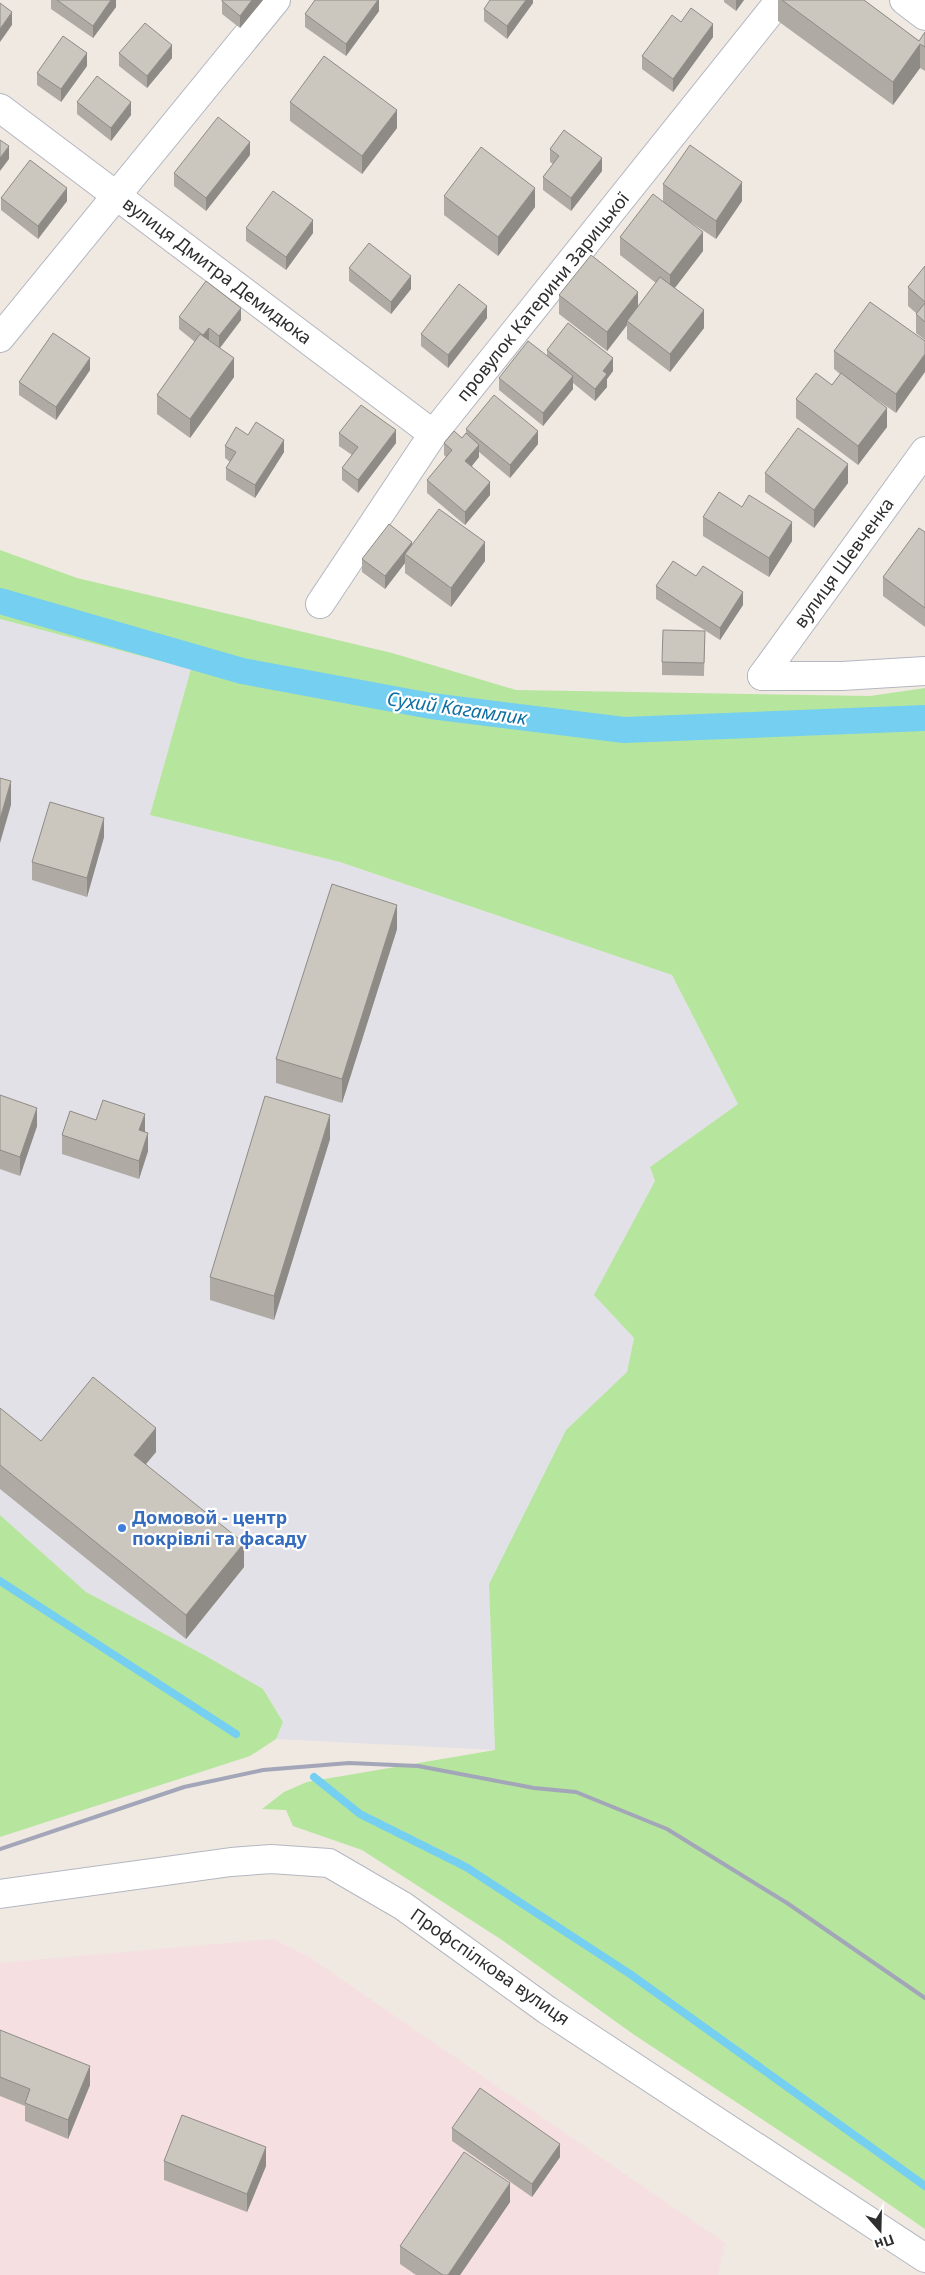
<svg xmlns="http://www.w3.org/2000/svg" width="925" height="2275" viewBox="0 0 925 2275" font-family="'Noto Sans',sans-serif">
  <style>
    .industrial { fill: #e3e1e8 }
    .medical { fill: #f5dfe0 }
    .green { fill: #b6e59e }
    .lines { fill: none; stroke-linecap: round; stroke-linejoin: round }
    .stream { stroke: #75cff0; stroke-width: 8 }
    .canal { stroke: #75cff0; stroke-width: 26 }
    .minor-casing { stroke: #b4b7c1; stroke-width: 30 }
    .minor { stroke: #fff; stroke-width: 28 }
    .rail { stroke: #a3a6b8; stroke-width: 4 }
    .wall { fill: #afaba4 }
    .shaded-wall { fill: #8e8b86 }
    .building { fill: #cbc7bf; stroke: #8e8b86 }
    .shop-dot { fill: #3f7fe0; stroke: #fff; stroke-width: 2 }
    .labels { text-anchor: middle; stroke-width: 4.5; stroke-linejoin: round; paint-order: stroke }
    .street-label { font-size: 18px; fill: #2e2e2e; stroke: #fff }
    .shop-label { font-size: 18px; font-weight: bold; fill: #366cbe; stroke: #fff; text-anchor: start }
    .water-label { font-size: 19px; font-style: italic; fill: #0d6fa3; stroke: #fff }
  </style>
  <rect width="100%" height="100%" fill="#efe9e1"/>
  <!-- industrial -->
  <path class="industrial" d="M0,619L191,669L150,815L340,862L672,975L738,1104L650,1167L655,1181L595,1295L634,1338L627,1372L566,1430L489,1584L495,1750L276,1739L283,1722L263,1689L206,1656L86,1592L0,1515Z"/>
  <!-- medical -->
  <path class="medical" d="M273,1939L309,1957L725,2243L718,2275H0V1963Z"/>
  <!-- green -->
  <g class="green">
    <path d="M0,550L77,578L392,653L516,690L870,696L925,688V2229L854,2180L633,2034L502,1940L362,1850L293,1826L286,1810L262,1809L284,1792L307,1782L495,1750L489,1584L566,1430L627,1372L634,1338L594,1295L655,1181L650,1167L738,1104L672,975L340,862L150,815L191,669L0,619Z"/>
    <path d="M0,1515L86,1592L206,1656L263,1689L283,1722L276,1739L250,1756L0,1837Z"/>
  </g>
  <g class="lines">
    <!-- stream -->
    <g class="stream">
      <path d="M0,1581L236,1734"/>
      <path d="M314,1777L360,1814L466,1867L630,1974L925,2186"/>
    </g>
    <!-- canal -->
    <path class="canal" d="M0,601L242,671L431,706L624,730L925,718"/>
    <!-- minor casing -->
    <g class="minor-casing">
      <g id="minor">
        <path d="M904,0L925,16"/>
        <path d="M0,108L433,434"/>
        <path d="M0,338L276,0"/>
        <path d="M320,604L433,434L780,0"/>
        <path d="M762,676L925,451"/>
        <path d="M762,676H842L925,671"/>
        <path d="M0,1894L231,1862L271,1859L329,1863L403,1906L547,2010L925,2258"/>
      </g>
    </g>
    <!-- minor -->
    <use href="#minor" class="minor"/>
    <!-- rail -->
    <path class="rail" d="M0,1849L184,1787L263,1770L349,1763L418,1766L534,1788L576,1792L667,1829L787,1903L925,1998"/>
  </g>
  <!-- wall -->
  <g class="wall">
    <path d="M51,0H116V7L93,38L51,9Z"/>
    <path d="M222,0H263L240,28L222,14Z"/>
    <path d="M379,0V11L346,56L305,27V14Z"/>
    <path d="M533,0V3L507,39L484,21V9Z"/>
    <path d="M724,0H744L736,11L724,2Z"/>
    <path d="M778,0H864L919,41L925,32V71L920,68L893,105L778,21Z"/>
    <path d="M681,22L713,37L673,92L642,69V56Z"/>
    <path d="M119,53L172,58L147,88L119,66Z"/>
    <path d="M87,66L61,102L37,85V73Z"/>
    <path d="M77,102L131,115L111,141L77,114Z"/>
    <path d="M290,102L397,128L362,174L290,121Z"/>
    <path d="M550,149L602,171L571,211L543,190V177L553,164L550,162Z"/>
    <path d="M250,155L206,211L174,186V173Z"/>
    <path d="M663,184L742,201L716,239L686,219L703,251L675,288L704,328L670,372L627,339V325L607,351L559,314V295L638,306L656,283L620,255V237L663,201Z"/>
    <path d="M444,196L535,207L498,256L444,215Z"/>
    <path d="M1,198L67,201L38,239L1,210Z"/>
    <path d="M246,228L313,233L286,270L246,241Z"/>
    <path d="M925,266V340L916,333V313L908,306V287Z"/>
    <path d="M349,268L411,289L391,314L349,281Z"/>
    <path d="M179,317L241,320L220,348L234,377L190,438L157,414V395L195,342L179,329Z"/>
    <path d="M487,318L448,368L421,346V334Z"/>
    <path d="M925,341L896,413L859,387L887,427L858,465L796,418V399L832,385L840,374L834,369V351Z"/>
    <path d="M547,350L613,371L607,379V387L595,401L573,383V389L543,426L499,390V378L547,355Z"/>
    <path d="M90,370L56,420L19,395V382Z"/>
    <path d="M466,429L538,444L510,478L479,452V457L472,466L490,495L465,525L427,493V480L446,457L444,455V443L462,438L466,433Z"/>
    <path d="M339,433L396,443L358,493L342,480V468L352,455L339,446Z"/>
    <path d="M248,435L284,452L255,498L226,480V468L230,462L225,458V446Z"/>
    <path d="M765,473L848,483L814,528L765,492Z"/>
    <path d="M703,517L792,541L769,577L703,536Z"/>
    <path d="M925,532V627L883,596V577Z"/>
    <path d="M412,546L485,561L451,607L405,573V563L385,589L362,572V559Z"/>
    <path d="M696,576L743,605L720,640L656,599V586Z"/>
    <path d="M705,631L704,676L662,675V662Z"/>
    <path d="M104,837L87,897L32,880V862Z"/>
    <path d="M397,929L342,1103L276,1083V1059Z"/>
    <path d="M0,1095L37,1126L20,1176L0,1169Z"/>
    <path d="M96,1120L145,1131L148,1151L139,1179L62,1154V1135Z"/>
    <path d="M330,1139L274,1320L210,1300V1277Z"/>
    <path d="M0,1408L41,1441L156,1452L146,1464L244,1567L186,1639L0,1489Z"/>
    <path d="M0,2030L90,2085L68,2139L25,2121V2106L0,2096Z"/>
    <path d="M452,2128L560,2157L532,2197L452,2141Z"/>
    <path d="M164,2161L266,2166L247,2212L164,2180Z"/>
    <path d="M510,2202L460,2275H416L400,2264V2246Z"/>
  </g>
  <!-- shaded-wall -->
  <g class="shaded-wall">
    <path d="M111,0H116V7L93,38V26Z"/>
    <path d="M252,0H263L240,28V16Z"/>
    <path d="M378,0H379V11L346,56V44Z"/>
    <path d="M526,0H533V3L507,39V26Z"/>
    <path d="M736,0H744L736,11Z"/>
    <path d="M12,12V25L0,42V29Z"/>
    <path d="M713,24V37L673,92V79Z"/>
    <path d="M920,44V68L893,105V82Z"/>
    <path d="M172,45V58L147,88V76Z"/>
    <path d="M87,53V66L61,102V89Z"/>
    <path d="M131,102V115L111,141V128Z"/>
    <path d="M397,110V128L362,174V156Z"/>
    <path d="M250,142V155L206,211V198Z"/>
    <path d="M9,146V159L0,171V158Z"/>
    <path d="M602,158V171L571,211V198Z"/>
    <path d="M742,182V201L716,239V221Z"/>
    <path d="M67,188V201L38,239V226Z"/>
    <path d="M535,188V207L498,256V237Z"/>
    <path d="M313,220V233L286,270V257Z"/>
    <path d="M703,232V251L670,294V275Z"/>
    <path d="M411,276V289L391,314V302Z"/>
    <path d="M638,292V311L627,321V325L607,351V332Z"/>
    <path d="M487,306V318L448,368V355Z"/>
    <path d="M241,308V320L219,349V336Z"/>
    <path d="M704,310V328L670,372V354Z"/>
    <path d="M209,328V341L203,348V335Z"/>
    <path d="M925,354V372L896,413V394Z"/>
    <path d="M90,358V370L56,420V407Z"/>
    <path d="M234,358V377L190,438V419Z"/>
    <path d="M613,358V371L607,379V387L595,401V389L603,371Z"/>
    <path d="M573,376V389L543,426V413Z"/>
    <path d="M887,408V427L858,465V446Z"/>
    <path d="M396,430V443L358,493V480Z"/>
    <path d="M538,431V444L510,478V465Z"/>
    <path d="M284,440V452L255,498V485Z"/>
    <path d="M479,445V457L465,474V461Z"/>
    <path d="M848,464V483L814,528V510Z"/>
    <path d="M490,482V495L465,525V512Z"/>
    <path d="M792,522V541L769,577V558Z"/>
    <path d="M412,542V554H405V563L385,589V576Z"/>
    <path d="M485,542V561L451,607V588Z"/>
    <path d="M743,592V605L720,640V628Z"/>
    <path d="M11,781V805L0,843V819Z"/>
    <path d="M104,818V837L87,897V878Z"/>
    <path d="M397,905V929L342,1103V1079Z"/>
    <path d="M37,1108V1126L20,1176V1157Z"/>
    <path d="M145,1114V1133L139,1130Z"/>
    <path d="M330,1115V1139L274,1320V1296Z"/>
    <path d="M148,1133V1151L139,1179V1161Z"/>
    <path d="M156,1428V1452L134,1478V1455Z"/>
    <path d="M244,1543V1567L186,1639V1615Z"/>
    <path d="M90,2066V2085L68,2139V2120Z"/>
    <path d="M560,2144V2157L532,2197V2184Z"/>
    <path d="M266,2147V2166L247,2212V2194Z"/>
    <path d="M510,2183V2202L460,2275H448Z"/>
  </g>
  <!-- building -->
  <g class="building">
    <path d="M57,0H111L93,26Z"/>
    <path d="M222,0H252L240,16L222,1Z"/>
    <path d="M315,0H378L346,44L305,14Z"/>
    <path d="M490,0H526L507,26L484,9Z"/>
    <path d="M782,0H864L919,41L925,32V47L920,44L893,82Z"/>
    <path d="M0,3L12,12L0,29Z"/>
    <path d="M691,8L713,24L673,79L642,56L672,15L681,22Z"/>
    <path d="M145,23L172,45L147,76L119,53Z"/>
    <path d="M63,36L87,53L61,89L37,73Z"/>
    <path d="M324,56L397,110L362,156L290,102Z"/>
    <path d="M97,76L131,102L111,128L77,102Z"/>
    <path d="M218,117L250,142L206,198L174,173Z"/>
    <path d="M564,130L602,158L571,198L543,177L559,156L550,149Z"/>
    <path d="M0,140L9,146L0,158Z"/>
    <path d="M690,145L742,182L716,221L663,184Z"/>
    <path d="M481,147L535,188L498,237L444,196Z"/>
    <path d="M30,160L67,188L38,226L1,198Z"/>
    <path d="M273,191L313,220L286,257L246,228Z"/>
    <path d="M653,194L703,232L670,275L620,237Z"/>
    <path d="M369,243L411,276L391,302L349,268Z"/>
    <path d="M591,255L638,292L607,332L559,295Z"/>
    <path d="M925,266V302L908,287Z"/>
    <path d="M660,277L704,310L670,354L627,321Z"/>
    <path d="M206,281L241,308L219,336L209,328L203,335L179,317Z"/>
    <path d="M459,284L487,306L448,355L421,334Z"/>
    <path d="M870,302L925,341V354L896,394L834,351Z"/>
    <path d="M925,303V322L916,314Z"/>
    <path d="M568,323L613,358L603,371L607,374L595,389L547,350Z"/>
    <path d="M53,333L90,358L56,407L19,382Z"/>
    <path d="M200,334L234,358L190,419L157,395Z"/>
    <path d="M528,341L573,376L543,413L499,378Z"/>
    <path d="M816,373L832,385L841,373L887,408L858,446L796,399Z"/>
    <path d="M494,395L538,431L510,465L466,429Z"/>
    <path d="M361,405L396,430L358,480L342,468L358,447L339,433Z"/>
    <path d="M256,422L284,440L255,485L226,468L236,452L225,446L236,427L248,435Z"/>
    <path d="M798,428L848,464L814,510L765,473Z"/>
    <path d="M454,431L462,438L466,433L479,445L465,461L490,482L465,512L427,480L452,450L444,443Z"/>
    <path d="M719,492L742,507L749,495L792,522L769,558L703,517Z"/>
    <path d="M439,509L485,542L451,588L405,554Z"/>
    <path d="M389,524L412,542L385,576L362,559Z"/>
    <path d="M919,528L925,532V608L883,577Z"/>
    <path d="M673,561L696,576L703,566L743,592L720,628L656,586Z"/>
    <path d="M663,630L705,631L704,663L662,662Z"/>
    <path d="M0,778L11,781L0,819Z"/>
    <path d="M50,802L104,818L87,878L32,862Z"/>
    <path d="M332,884L397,905L342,1079L276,1059Z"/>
    <path d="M0,1095L37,1108L20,1157L0,1150Z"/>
    <path d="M265,1096L330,1115L274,1296L210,1277Z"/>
    <path d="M103,1100L145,1114L139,1130L148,1133L139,1161L62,1135L70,1111L96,1120Z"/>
    <path d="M93,1377L156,1428L134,1455L244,1543L186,1615L0,1465V1408L41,1441Z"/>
    <path d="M0,2030L90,2066L68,2120L25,2103L30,2089L0,2077Z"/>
    <path d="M480,2088L560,2144L532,2184L452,2128Z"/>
    <path d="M182,2115L266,2147L247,2194L164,2161Z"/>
    <path d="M464,2152L510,2183L448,2275H443L400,2246Z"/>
  </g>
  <!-- markers -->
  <circle class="shop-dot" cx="122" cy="1528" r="5"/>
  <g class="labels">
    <!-- street labels -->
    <g class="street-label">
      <text transform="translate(217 271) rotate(37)" y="6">вулиця Дмитра Демидюка</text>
      <text transform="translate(543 297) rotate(-51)" y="6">провулок Катерини Зарицької</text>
      <text transform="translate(844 563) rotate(-54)" y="6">вулиця Шевченка</text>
      <text transform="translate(490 1967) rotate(35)" y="6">Профспілкова вулиця</text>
    </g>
    <!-- shop labels -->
    <g class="shop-label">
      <text x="132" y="1524">Домовой - центр<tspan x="132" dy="21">покрівлі та фасаду</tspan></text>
    </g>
    <!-- water labels -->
    <g class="water-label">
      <text transform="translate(457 708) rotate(8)" y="7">Сухий Кагамлик</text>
    </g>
  </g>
  <!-- north arrow -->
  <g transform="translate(880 2230) rotate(160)" stroke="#ffffff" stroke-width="4" paint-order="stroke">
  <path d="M0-4L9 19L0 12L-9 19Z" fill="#2e2e2e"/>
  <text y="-8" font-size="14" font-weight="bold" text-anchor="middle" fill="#2e2e2e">Пн</text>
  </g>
</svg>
